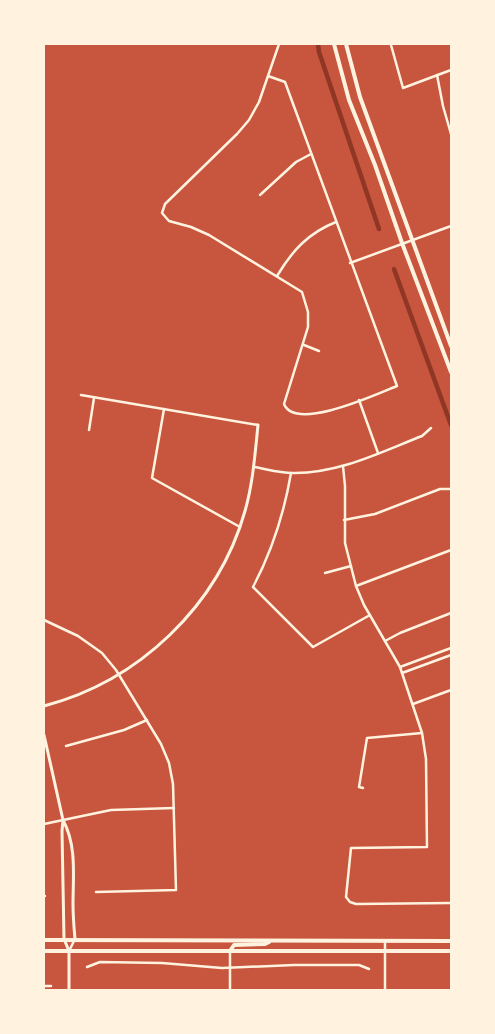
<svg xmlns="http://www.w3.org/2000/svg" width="495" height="1034" viewBox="0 0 495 1034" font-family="'Open Sans',sans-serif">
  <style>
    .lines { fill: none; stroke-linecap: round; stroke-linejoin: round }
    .canal { stroke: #8f3625; stroke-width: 4.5 }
    .minor { stroke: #fff3e0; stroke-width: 2.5 }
    .tertiary { stroke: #fff3e0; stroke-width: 3 }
    .secondary { stroke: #fff3e0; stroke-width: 4 }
  </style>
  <rect width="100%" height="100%" fill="#c8553d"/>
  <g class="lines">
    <!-- canal -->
    <g class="canal">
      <path d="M318,44L319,52L379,229"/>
      <path d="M394,269L451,425"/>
    </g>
    <!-- minor -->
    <g class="minor">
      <path d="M391,45L403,88L451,70"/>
      <path d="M437,75L443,106L451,134"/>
      <path d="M268,76L285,82L397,386C377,394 295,432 284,404L308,327V312L302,292L209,235L191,227L169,221L162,213L165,204L237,134L249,120L259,102L279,44"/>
      <path d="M260,195L296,162L311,154"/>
      <path d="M350,263L451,226"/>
      <path d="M277,276C292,251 308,233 336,222"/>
      <path d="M304,345L319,351"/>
      <path d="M81,395L258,425"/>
      <path d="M359,400L378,453"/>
      <path d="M164,409L152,478L240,527"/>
      <path d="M89,430L94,398"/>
      <path d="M343,466L345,486V543L356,586L364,605L400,667L422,733L426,759L427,847L351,848L346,897L350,902L356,904L451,903"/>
      <path d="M254,467C266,469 280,473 292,473C338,474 381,452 422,436L431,428"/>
      <path d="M291,473C284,514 272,551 253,587L313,647L370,615"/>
      <path d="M344,520L375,514L440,489H451"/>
      <path d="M325,573L351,566"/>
      <path d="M356,586L451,550"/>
      <path d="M44,620L78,636L102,653L116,670L161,744L169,763L173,784L176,890L96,892"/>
      <path d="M385,641L400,633L451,613"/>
      <path d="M400,667L451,648"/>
      <path d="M402,673L451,655"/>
      <path d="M413,704L451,690"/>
      <path d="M66,746L124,730L147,720"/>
      <path d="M363,788L359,787L367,738L422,733"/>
      <path d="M44,824L111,810L174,808"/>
      <path d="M44,896H45"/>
      <path d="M385,941V990"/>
      <path d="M69,951L75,939"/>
      <path d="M230,952V990"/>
      <path d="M87,967L100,962L162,963L222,968L294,965H359L369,969"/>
      <path d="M44,986H51"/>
    </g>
    <!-- tertiary -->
    <g class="tertiary">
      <path d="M44,706C139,681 218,606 245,511C253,483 255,454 258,425"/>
      <path d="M44,735L63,820C77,846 73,876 73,904C73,916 74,928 75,939"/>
      <path d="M63,820L62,831L64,939L69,951V990"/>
    </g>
    <!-- secondary -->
    <g class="secondary">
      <path d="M334,44L349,100L375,165L402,243L451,372"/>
      <path d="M346,44L360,97L451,346"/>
      <path d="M44,940L451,941"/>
      <path d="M44,951H451"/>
      <path d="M230,951L234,945L265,944L269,942"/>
    </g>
  </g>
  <!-- border -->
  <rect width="495" height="1034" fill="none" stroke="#fff3e0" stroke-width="90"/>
</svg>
